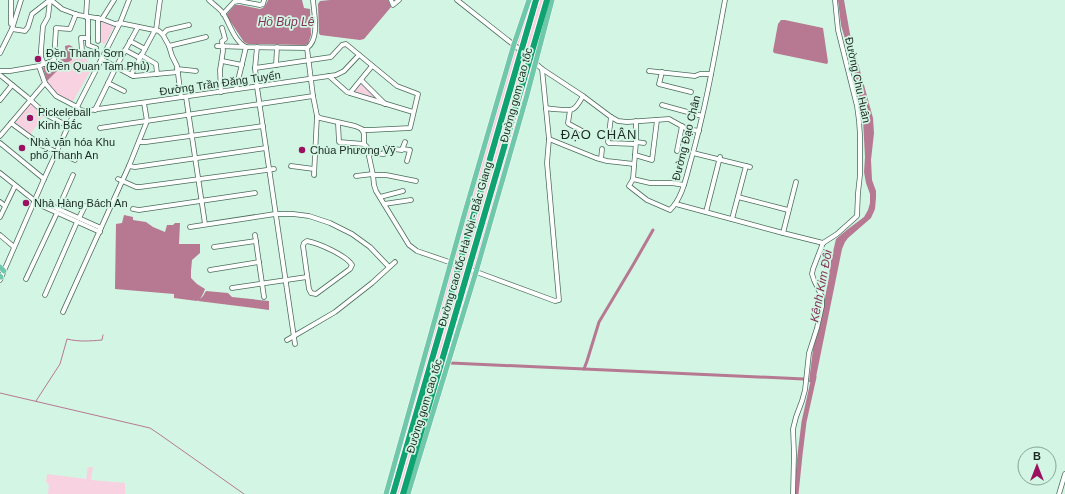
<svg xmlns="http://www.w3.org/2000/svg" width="1065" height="494" viewBox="0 0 1065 494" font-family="Arial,sans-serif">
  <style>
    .green { fill: #f8d2e1 }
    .water { fill: #b77892 }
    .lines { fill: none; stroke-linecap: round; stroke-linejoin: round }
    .stream { stroke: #b77892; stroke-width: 1 }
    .canal { stroke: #b77892; stroke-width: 3 }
    .river { stroke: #b77892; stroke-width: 5 }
    .minor-casing { stroke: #4c6c5c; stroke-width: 5.5 }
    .major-casing { stroke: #fff; stroke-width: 6 }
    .highway-casing { stroke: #fff; stroke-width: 8 }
    .minor { stroke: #fff; stroke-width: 4 }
    .major { stroke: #70c8aa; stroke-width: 5 }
    .highway { stroke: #10a372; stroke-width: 6 }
    .poi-dot { fill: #9b1060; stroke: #d2f6e3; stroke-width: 1.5 }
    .labels { text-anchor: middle; stroke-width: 3.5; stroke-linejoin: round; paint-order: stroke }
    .poi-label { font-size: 11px; fill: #1b2821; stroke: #d2f6e3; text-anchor: start }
    .street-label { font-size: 11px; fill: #1b2821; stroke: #d2f6e3 }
    .water-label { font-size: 12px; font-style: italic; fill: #803257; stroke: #d2f6e3 }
    .quarter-label { font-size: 13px; letter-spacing: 1px; fill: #1b2821; stroke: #d2f6e3 }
  </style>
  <rect width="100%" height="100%" fill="#d2f6e3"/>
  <!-- green -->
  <g class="green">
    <path d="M530,0H534L520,48L516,43Z"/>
    <path d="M539,0H544L400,494H396Z"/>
    <path d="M99,19L115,25L105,44L99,42Z"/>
    <path d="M515,49L519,50L457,264L454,262L453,260Z"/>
    <path d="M81,55H85L87,60L92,68L72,103L56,96L45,83L63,65Z"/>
    <path d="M531,60L533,64L474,270L471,269Z"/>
    <path d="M361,83L376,97V99L353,93V90Z"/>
    <path d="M30,104H32L44,115L30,135L16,123V121Z"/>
    <path d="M453,265L456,266L391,494H388Z"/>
    <path d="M469,271L473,272L472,276L443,368L407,494Z"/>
    <path d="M88,467H93L91,480L125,483V494H48L49,485L46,482L47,474L86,479Z"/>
  </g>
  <!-- water -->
  <g class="water">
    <path d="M268,0H302L304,8L310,9L311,35L308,44L305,45L248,44L244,42L228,18L227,14L235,5H241L260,9C266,7 266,4 268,0Z"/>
    <path d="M330,0H388L391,7L364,39L360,40L320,35L319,33L318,4L320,1Z"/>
    <path d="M838,0H844L850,34L873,118L874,133L871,160L872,180L876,191V198L875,209L871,218L848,238L845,242L842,249L815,382H809L813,349L823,308L829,277L830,265L836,239L848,229L864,217L868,210L870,203V194L866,183L864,172L865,157L863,120L855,74L841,25Z"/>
    <path d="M781,20H785L823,28L828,62L827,64L774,53L773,51L778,24Z"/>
    <path d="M69,45L73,47L72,60L63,65L47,81L43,68L47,65L52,67L54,69L59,68L60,65L58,63H55L53,65H51L50,63L66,58L65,46Z"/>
    <path d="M124,215L133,217V220L146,222L153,227L165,232L167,225H173L175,223H180L179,244H200V253L192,260L191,271V278L197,284L205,289L203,294L200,299L203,296L206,291L228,293L232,297L269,301V310L198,301L199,300L197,301L174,298V294L115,289L116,224L122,223Z"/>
  </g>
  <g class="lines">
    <!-- stream -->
    <g class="stream">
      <path d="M0,393L150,428L159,434L244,494"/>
      <path d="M36,401L60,364L67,339C79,342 90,341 102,340L103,335"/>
    </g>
    <!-- canal -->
    <g class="canal">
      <path d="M451,363L804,379"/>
      <path d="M584,369L587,361L599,322L633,265L653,230"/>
    </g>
    <!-- river -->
    <path class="river" d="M796,494L800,455L804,422L814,377"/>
    <!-- minor casing -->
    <g class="minor-casing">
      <g id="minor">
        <path d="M11,0V24"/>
        <path d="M51,0L62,9L78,15L102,19L115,24L120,23L159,31L163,35L169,46L172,56L177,66L181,97"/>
        <path d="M209,0C213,4 219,8 223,13C230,24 234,41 246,47L307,48C320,39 314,14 313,0"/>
        <path d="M391,0L393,5L399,0"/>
        <path d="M457,0L519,49"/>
        <path d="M76,14L70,29L56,28L54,60L39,66L45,83L56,96L77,107L80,110L84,111L336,75L344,71L359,55"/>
        <path d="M223,14L234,2L239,1L260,5L263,4L264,0"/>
        <path d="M86,17L87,0"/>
        <path d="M102,19L114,0"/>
        <path d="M12,29L25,31L28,27L32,14L50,0"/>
        <path d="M156,30L160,0"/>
        <path d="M163,34L167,30L189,25"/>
        <path d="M88,38V45L96,48"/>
        <path d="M98,41V18"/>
        <path d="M130,41L145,49"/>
        <path d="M169,46L206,37"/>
        <path d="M217,46L246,47L236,89"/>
        <path d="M257,47L255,68L257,87L295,344"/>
        <path d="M307,48L313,96L317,116L320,118L355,126L362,129L364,134V144L367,147L373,175L374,185L376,191L409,245L417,251L455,264"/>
        <path d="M125,50L140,58"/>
        <path d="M82,51L81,38H88V17"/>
        <path d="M0,53L12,29L21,0"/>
        <path d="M141,55L156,64L157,74"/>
        <path d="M101,59L133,76"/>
        <path d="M531,59L542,69L583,96L611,117L618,121L627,122L669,119L687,129L699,131"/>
        <path d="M222,61L242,65"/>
        <path d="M44,64L41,57V50L43,26L48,17L50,0"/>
        <path d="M276,65L277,47"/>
        <path d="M255,68L276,65L331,57L342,45L346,44L397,86L418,94L410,128L370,130H362"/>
        <path d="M177,69L196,71"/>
        <path d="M542,69L549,139L596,158L607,161L634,164"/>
        <path d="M0,71H10L39,66"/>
        <path d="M649,71L695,76L700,74H711"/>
        <path d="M662,72L659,84L691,92"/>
        <path d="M0,75L27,97L47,115L68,126"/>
        <path d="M131,75L155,30"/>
        <path d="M134,76L178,72"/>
        <path d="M329,76L347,92L350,93L413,112"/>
        <path d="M361,80L385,104"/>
        <path d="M108,83L124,91"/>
        <path d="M221,92L220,70L223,51L222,41L225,39L224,35L222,28"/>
        <path d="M350,93L372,66"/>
        <path d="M186,97L205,224"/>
        <path d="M0,100L12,85"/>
        <path d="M662,105L702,116"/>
        <path d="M546,108C551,109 570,111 573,109C577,107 580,101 583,96"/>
        <path d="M95,110L116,67L138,27"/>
        <path d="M570,110L568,123L569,124L582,131"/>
        <path d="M693,113L696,104"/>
        <path d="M611,117L608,142L609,143L635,144"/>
        <path d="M636,121V142L633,179L629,186L647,200L670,210C683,197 686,177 691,160C706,107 715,54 725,0"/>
        <path d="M11,123L41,145L75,160"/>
        <path d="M338,123L339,142L364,144"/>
        <path d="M100,128L313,96"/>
        <path d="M0,136L45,83"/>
        <path d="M139,142H146L263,126"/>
        <path d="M636,142L644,143"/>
        <path d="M0,143L44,179"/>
        <path d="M402,149L410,150L407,161"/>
        <path d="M349,151L368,152"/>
        <path d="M677,151L682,126"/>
        <path d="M368,153L384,154L385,148L402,150L405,142"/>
        <path d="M693,153L750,167"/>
        <path d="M635,155L652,160L657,120"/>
        <path d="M601,159L602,149"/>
        <path d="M129,166L135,167L266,148"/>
        <path d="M291,166L314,169"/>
        <path d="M0,173L40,205L100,232"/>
        <path d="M314,175L317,116"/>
        <path d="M373,175H386L416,181"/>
        <path d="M356,176L373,174"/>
        <path d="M118,179L136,187H140L274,169"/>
        <path d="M633,179L650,183H672L684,185"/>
        <path d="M380,197L403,191"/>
        <path d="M738,197L788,210"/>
        <path d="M35,201L43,202L101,228"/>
        <path d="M0,202L5,206"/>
        <path d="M384,204L411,200"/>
        <path d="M676,204L783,233L823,243"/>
        <path d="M58,209L73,175"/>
        <path d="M133,209L139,210L255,193"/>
        <path d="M706,212L720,157"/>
        <path d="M0,217L15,186"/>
        <path d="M79,218L85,206"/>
        <path d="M732,219L746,166"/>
        <path d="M190,227L275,214H293L309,216L330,223L352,234L370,247L389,267"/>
        <path d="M783,233L796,182"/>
        <path d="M0,235L14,247"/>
        <path d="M255,235L264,297"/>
        <path d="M307,241C318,243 346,255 352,265L350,269L316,294L311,293L309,289L303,246L304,243Z"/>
        <path d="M823,243L837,234L857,216L858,193L860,175V135L859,121L857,106L838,30L835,0"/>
        <path d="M214,247L256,241"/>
        <path d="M210,270L259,262"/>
        <path d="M471,270L555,301L559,300L547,163L549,139"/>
        <path d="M26,279L57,213"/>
        <path d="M0,280L44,179L77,107L120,23L129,0"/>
        <path d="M232,288L307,277"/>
        <path d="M45,295L77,222"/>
        <path d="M63,312L129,166L147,121L144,103"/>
        <path d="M287,340L294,336L335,312L372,283L395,262"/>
        <path d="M793,494L794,454L793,429L796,417L802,401L805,390L809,353L817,328L822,306V297L814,280L812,274L813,269L823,243"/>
        <path d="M1059,494L1065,474"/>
      </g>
    </g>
    <!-- major casing -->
    <g class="major-casing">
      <g id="major">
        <path d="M0,267L4,271"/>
        <path d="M0,276L1,277"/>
        <path d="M386,494L463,219L514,44L529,0"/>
        <path d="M408,494L476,272L527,95L552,0"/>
      </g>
    </g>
    <!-- highway casing -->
    <g class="highway-casing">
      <g id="highway">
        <path d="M393,494L536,0"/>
        <path d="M403,494L547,0"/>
      </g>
    </g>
    <!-- minor -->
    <use href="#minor" class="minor"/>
    <!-- major -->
    <use href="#major" class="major"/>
    <!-- highway -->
    <use href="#highway" class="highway"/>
  </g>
  <!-- markers -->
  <g class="poi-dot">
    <circle cx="38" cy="59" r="4"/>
    <circle cx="30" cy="118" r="4"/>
    <circle cx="22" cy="148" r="4"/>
    <circle cx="302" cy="150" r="4"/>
    <circle cx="26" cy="203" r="4"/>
  </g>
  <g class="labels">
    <!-- poi labels -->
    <g class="poi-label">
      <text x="46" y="57">Đền Thanh Sơn<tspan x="46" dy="13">(Đền Quan Tam Phủ)</tspan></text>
      <text x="38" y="116">Pickeleball<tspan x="38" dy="13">Kinh Bắc</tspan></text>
      <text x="30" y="146">Nhà văn hóa Khu<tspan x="30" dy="13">phố Thanh An</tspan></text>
      <text x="310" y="154">Chùa Phương Vỹ</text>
      <text x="34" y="207">Nhà Hàng Bách An</text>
    </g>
    <!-- street labels -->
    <g class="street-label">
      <text transform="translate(858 80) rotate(78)" y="4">Đường Chu Huân</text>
      <text transform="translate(220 83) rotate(-8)" y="4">Đường Trần Đăng Tuyển</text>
      <text transform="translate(516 95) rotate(-75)" y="4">Đường gom cao tốc</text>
      <text transform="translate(686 138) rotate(-76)" y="4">Đường Đạo Chân</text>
      <text transform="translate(465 244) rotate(-74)" y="4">Đường cao tốc Hà Nội - Bắc Giang</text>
      <text transform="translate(424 406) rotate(-73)" y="4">Đường gom cao tốc</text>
    </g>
    <!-- water labels -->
    <g class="water-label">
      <text x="286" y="26">Hồ Búp Lê</text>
      <text transform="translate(821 286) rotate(-79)" y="4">Kênh Kim Đôi</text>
    </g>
    <!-- quarter labels -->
    <g class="quarter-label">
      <text x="599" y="139">ĐẠO CHÂN</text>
    </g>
  </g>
  <!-- north arrow -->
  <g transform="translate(1037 466)"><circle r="19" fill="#d2f6e3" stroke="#89a495"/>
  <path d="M0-3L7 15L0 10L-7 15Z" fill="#9b1060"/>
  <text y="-6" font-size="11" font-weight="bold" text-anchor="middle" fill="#1b2821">B</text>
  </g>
</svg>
